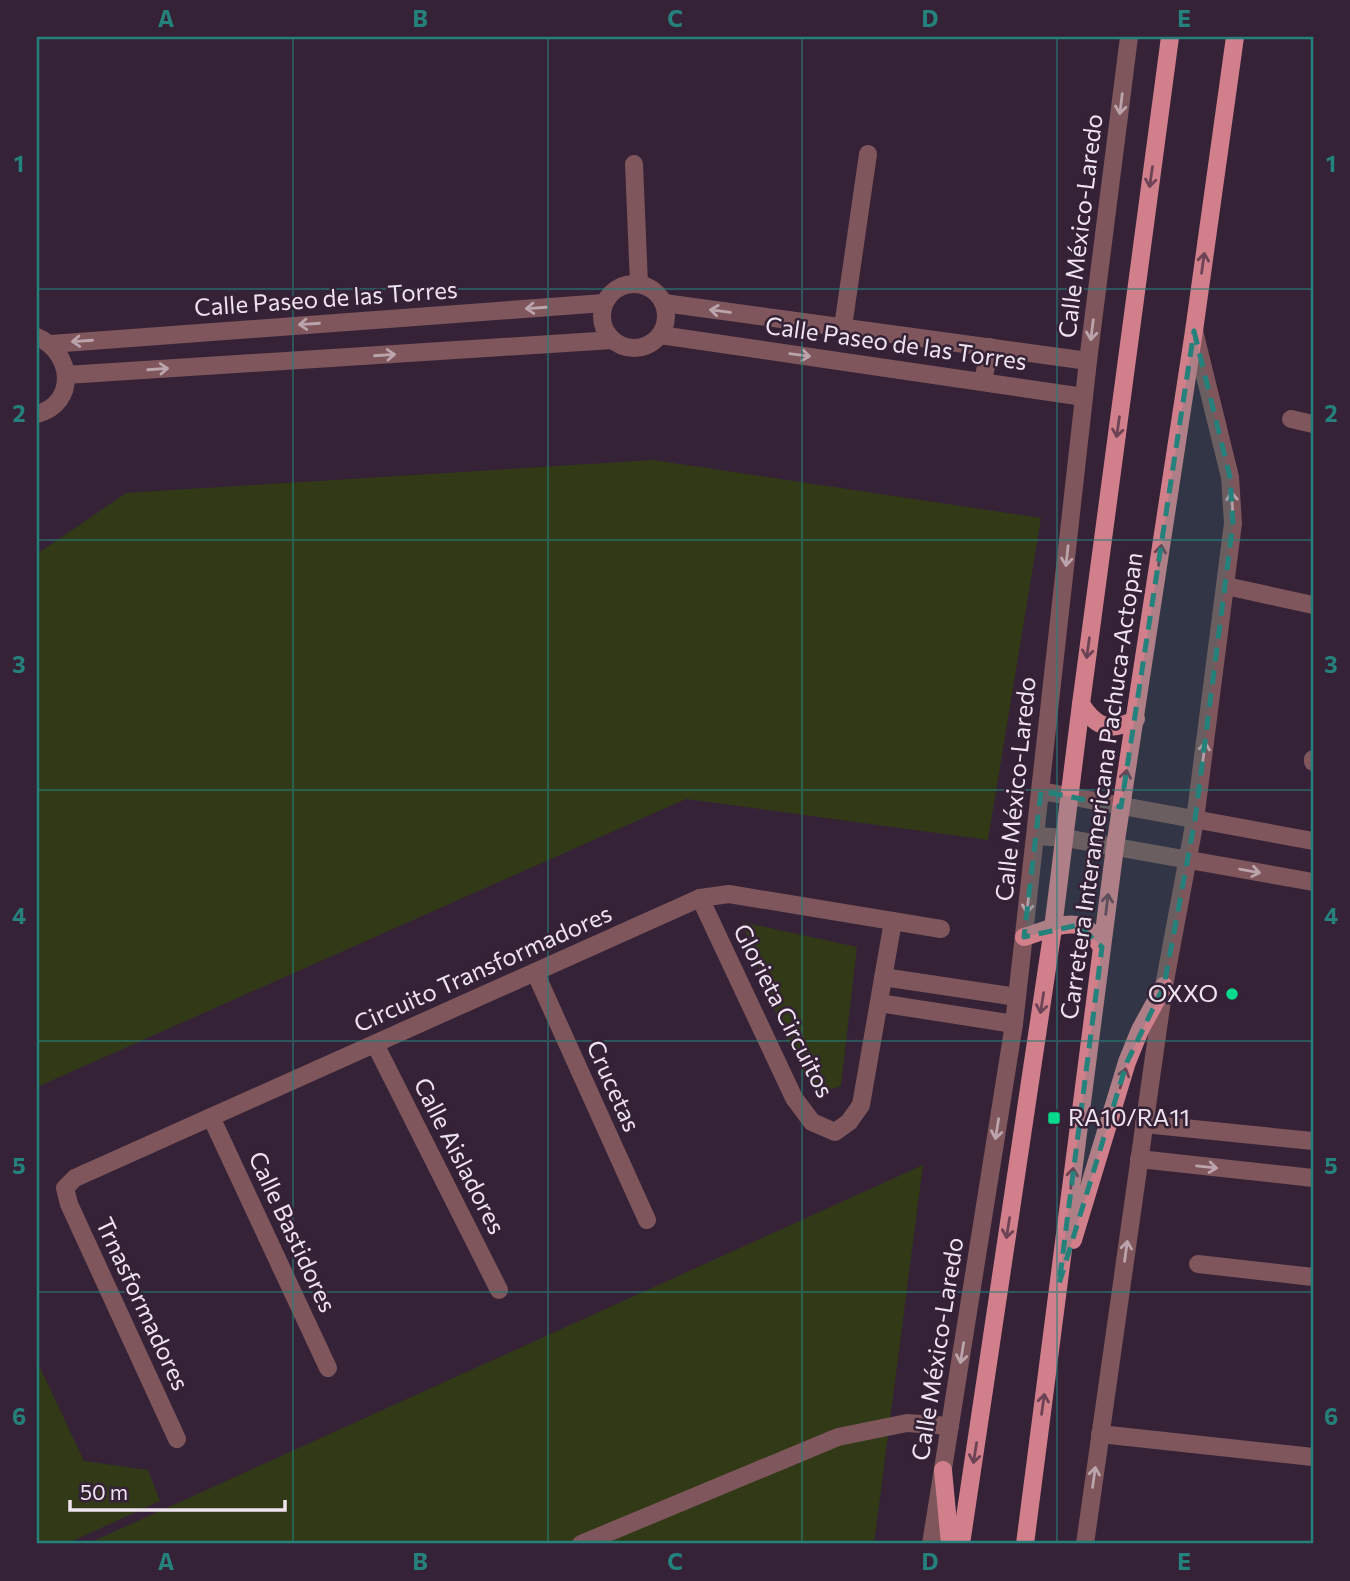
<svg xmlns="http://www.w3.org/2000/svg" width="1350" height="1581" viewBox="0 0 1350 1581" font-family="Commissioner,sans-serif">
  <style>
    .green { fill: #313917 }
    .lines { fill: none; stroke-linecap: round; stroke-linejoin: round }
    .minor { stroke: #7e565b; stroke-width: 18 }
    .major { stroke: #d17f8a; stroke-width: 18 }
    .oneway { stroke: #bca4ad }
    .oneway2 { stroke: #6c4354 }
    .marked { fill: #25817b; fill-opacity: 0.2; stroke: #25817b; stroke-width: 5; stroke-dasharray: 14 9; stroke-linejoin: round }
    .grid { fill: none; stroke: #25817b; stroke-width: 2; stroke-opacity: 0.55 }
    .poi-dot { fill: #06d98b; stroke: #352237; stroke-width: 2.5 }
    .labels { text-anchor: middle; stroke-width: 5; stroke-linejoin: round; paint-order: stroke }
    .street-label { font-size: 24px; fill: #efe3f0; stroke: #352237 }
    .poi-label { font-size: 24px; fill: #efe3f0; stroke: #352237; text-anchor: end }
    .neatline { fill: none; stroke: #25817b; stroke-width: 2.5 }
    .grid-label { font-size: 23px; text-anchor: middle; font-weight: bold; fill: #25817b }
  </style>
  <rect width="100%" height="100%" fill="#352237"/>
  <!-- green -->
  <g class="green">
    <path d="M653,460L1041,518L988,840L686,799L37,1087V554L126,493Z"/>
    <path d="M742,922L857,947L841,1086L826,1091L805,1078L783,1032Z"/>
    <path d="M923,1165L874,1544H87Z"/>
    <path d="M37,1361L84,1461L148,1470L160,1501L66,1544H37Z"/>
  </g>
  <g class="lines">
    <!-- minor -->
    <g class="minor">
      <path d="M634,164L639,284"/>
      <circle cx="634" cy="316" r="32"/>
      <path d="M664,303L1088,361"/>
      <path d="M843,327L868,154"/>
      <path d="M660,335L1084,397"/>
      <path d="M37,337C73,352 78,403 37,414"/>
      <path d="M51,344L604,303"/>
      <path d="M66,375L613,340"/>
      <path d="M983,381L990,347"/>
      <path d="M1291,419L1313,424"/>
      <path d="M1226,586L1313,605"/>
      <path d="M1313,759V762"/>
      <path d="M1041,791L1313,841"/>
      <path d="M1036,836L1065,838L1313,882"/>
      <path d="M700,898L794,1098L812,1122L835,1132L849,1122L861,1105L893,921"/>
      <path d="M535,972L647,1220"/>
      <path d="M883,977L1017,997"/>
      <path d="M879,1003L1014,1024"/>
      <path d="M375,1044L499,1290"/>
      <path d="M211,1117L328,1368"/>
      <path d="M1144,1124L1313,1141"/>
      <path d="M1139,1159L1313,1178"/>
      <path d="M1198,1264L1313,1277"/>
      <path d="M1100,1434L1313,1457"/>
      <path d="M177,1439L69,1204L65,1188L75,1178L700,898L729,894L941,929"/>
      <path d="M581,1544L838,1437L907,1423L950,1426"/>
      <path d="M931,1544L1014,1024L1088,361L1129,37"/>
      <path d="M1085,1544L1164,986L1195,820L1233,523L1230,477L1194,331"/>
    </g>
    <!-- major -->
    <g class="major">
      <path d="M1081,704C1096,728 1111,733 1136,719"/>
      <path d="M1024,937C1042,932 1070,917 1087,929C1093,933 1097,941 1102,947"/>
      <path d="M1073,1240L1127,1062L1140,1030L1164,986"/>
      <path d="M943,1470L950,1544"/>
      <path d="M961,1544L1053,928L1081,704L1170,37"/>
      <path d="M1025,1544L1115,847L1194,331L1235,37"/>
    </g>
  </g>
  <!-- one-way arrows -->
  <defs><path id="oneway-shaft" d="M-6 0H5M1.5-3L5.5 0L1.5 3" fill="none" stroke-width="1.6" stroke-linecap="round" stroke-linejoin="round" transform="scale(1.75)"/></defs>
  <g class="oneway">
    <use href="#oneway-shaft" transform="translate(1121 104) rotate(97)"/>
    <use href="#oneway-shaft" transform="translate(536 308) rotate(176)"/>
    <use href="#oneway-shaft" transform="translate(720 311) rotate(-172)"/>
    <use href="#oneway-shaft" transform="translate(309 324) rotate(176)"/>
    <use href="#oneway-shaft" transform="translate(1092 330) rotate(97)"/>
    <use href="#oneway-shaft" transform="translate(82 341) rotate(176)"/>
    <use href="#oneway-shaft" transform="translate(385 355) rotate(-4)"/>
    <use href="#oneway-shaft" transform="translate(800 355) rotate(8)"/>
    <use href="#oneway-shaft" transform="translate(158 369) rotate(-4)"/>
    <use href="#oneway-shaft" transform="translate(1232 502) rotate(-93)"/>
    <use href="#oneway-shaft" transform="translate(1067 556) rotate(96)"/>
    <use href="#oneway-shaft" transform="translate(1204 752) rotate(-82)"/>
    <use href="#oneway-shaft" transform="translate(1250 871) rotate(10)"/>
    <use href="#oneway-shaft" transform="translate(1028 903) rotate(97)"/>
    <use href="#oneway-shaft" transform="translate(997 1129) rotate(99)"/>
    <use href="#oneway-shaft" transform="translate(1207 1167) rotate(6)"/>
    <use href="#oneway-shaft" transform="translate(1126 1251) rotate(-82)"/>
    <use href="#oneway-shaft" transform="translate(962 1353) rotate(99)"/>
    <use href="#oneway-shaft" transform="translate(1094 1477) rotate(-82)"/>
  </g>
  <g class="oneway2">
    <use href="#oneway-shaft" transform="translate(1151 177) rotate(98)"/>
    <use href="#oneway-shaft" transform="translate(1203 263) rotate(-82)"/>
    <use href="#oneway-shaft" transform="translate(1118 427) rotate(98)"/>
    <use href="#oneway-shaft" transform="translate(1160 555) rotate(-82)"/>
    <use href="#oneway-shaft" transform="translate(1088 648) rotate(98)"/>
    <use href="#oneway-shaft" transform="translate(1125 780) rotate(-80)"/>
    <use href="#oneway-shaft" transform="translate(1107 904) rotate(-83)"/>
    <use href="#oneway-shaft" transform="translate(1042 1003) rotate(99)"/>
    <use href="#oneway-shaft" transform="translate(1123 1078) rotate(-74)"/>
    <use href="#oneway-shaft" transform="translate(1072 1178) rotate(-83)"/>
    <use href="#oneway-shaft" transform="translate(1008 1228) rotate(99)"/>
    <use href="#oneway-shaft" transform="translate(1043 1404) rotate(-82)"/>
    <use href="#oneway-shaft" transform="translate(975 1453) rotate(99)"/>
  </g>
  <!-- marked area -->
  <path class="marked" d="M1194,331L1230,477L1233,523L1195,820L1164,986L1127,1062L1059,1284L1102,947L1078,925L1024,937L1041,791L1121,807Z"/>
  <!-- grid -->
  <path class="grid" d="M293,37V1544M548,37V1544M802,37V1544M1057,37V1544M37,289H1313M37,540H1313M37,790H1313M37,1041H1313M37,1292H1313"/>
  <!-- markers -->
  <g class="poi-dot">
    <circle cx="1232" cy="994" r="7"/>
    <rect x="1047" y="1111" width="14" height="14" rx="3.5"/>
  </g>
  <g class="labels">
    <!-- street labels -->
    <g class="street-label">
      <text transform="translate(1081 226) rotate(-83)" y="8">Calle México-Laredo</text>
      <text transform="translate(326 299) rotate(-4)" y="8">Calle Paseo de las Torres</text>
      <text transform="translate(896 344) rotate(8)" y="8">Calle Paseo de las Torres</text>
      <text transform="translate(1102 786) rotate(-82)" y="8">Carretera Interamericana Pachuca-Actopan</text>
      <text transform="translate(1016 789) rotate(-84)" y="8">Calle México-Laredo</text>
      <text transform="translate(483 969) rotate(-24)" y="8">Circuito Transformadores</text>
      <text transform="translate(783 1011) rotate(63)" y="8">Glorieta Circuitos</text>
      <text transform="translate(613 1086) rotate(66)" y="8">Crucetas</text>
      <text transform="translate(459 1156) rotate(63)" y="8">Calle Aisladores</text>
      <text transform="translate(292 1232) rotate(65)" y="8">Calle Bastidores</text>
      <text transform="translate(142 1304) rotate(65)" y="8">Trnasformadores</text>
      <text transform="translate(938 1349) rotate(-81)" y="8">Calle México-Laredo</text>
    </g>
    <!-- poi labels -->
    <g class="poi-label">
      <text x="1218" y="1002">OXXO</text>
      <text x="1068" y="1126" text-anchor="start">RA10/RA11</text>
    </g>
  </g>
  <!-- border -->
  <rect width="1350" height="1581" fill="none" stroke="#352237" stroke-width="77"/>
  <!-- scale -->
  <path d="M70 1500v10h215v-10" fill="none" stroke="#efe3f0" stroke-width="3.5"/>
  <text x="80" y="1500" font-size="21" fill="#efe3f0" stroke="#352237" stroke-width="5" paint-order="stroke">50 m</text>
  <rect x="38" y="38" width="1274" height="1504" class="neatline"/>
  <g class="grid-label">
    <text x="166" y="27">A</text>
    <text x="420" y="27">B</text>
    <text x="675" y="27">C</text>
    <text x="930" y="27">D</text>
    <text x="1184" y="27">E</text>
    <text x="19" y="172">1</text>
    <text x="1331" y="172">1</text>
    <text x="19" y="422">2</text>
    <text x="1331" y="422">2</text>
    <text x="19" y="673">3</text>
    <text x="1331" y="673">3</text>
    <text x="19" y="924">4</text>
    <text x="1331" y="924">4</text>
    <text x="19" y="1174">5</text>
    <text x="1331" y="1174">5</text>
    <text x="19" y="1425">6</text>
    <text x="1331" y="1425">6</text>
    <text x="166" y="1570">A</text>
    <text x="420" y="1570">B</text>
    <text x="675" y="1570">C</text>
    <text x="930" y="1570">D</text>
    <text x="1184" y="1570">E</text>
  </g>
</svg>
